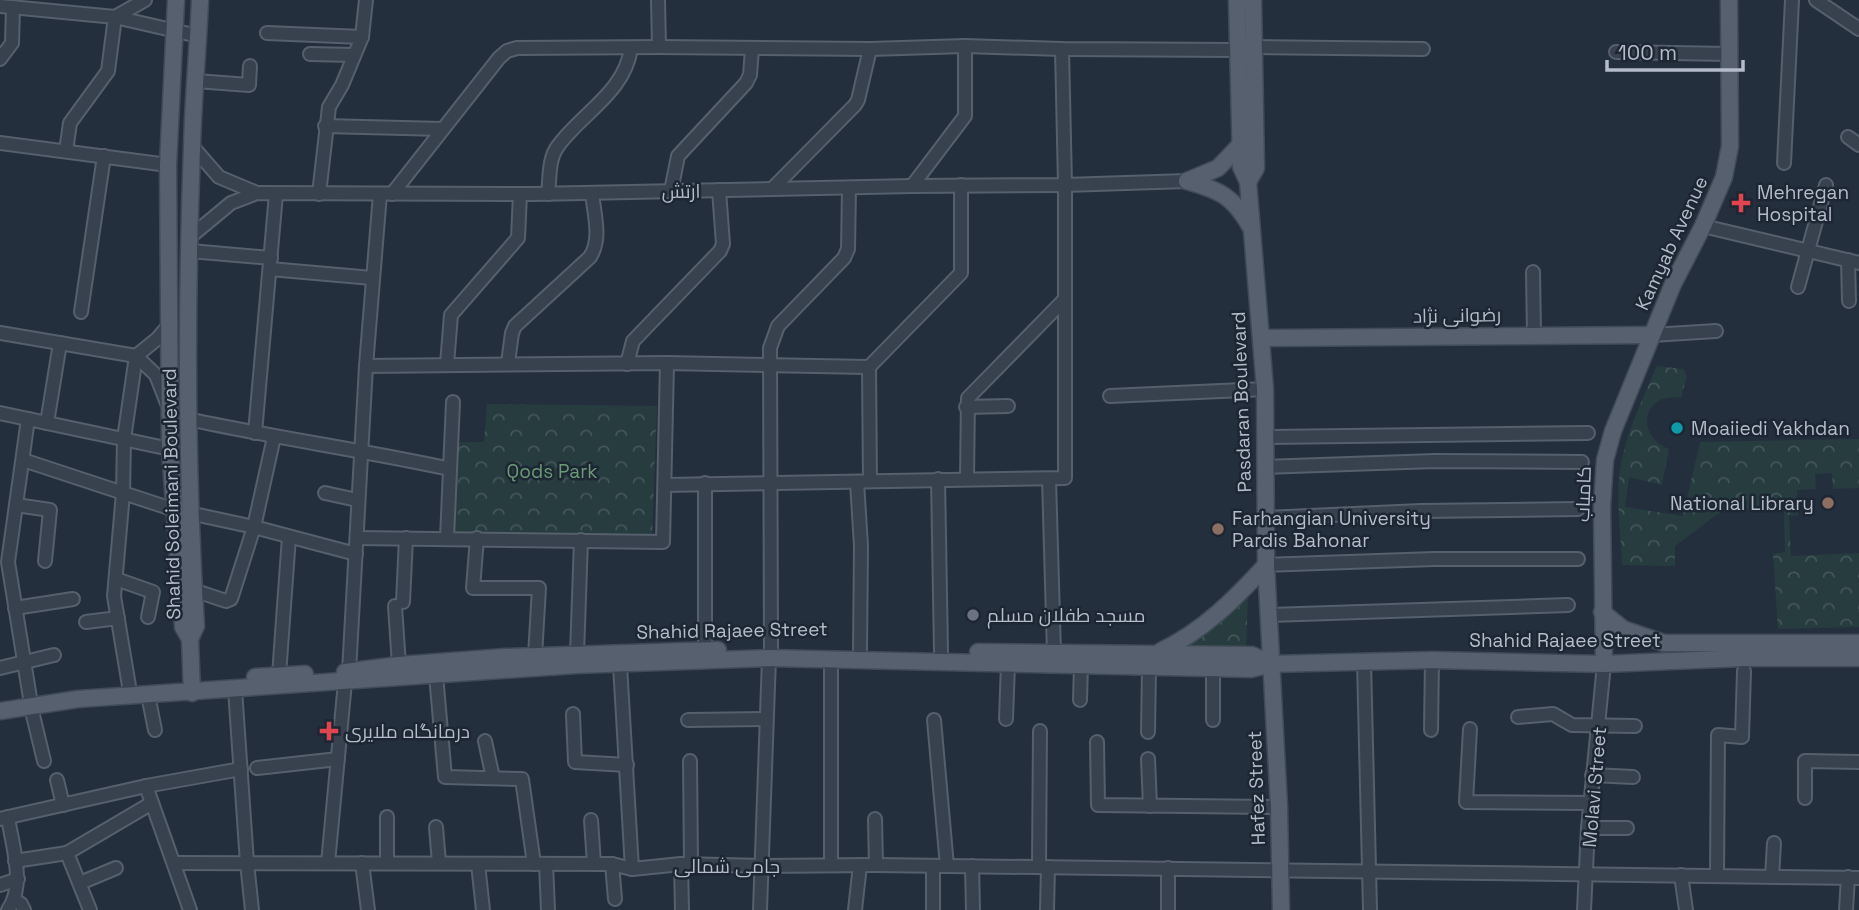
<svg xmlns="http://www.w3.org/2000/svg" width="1859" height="910" viewBox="0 0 1859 910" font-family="'Space Grotesk',Cairo,sans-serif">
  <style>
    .forest { fill: url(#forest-crowns) }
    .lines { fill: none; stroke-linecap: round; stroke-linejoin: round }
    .minor-casing { stroke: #565f6c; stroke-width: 16 }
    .major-casing { stroke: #414a57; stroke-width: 19 }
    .minor { stroke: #38414e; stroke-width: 12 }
    .major { stroke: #56606e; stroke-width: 16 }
    .health-dot { fill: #e0444e; stroke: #1d2633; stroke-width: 2.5 }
    .culture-dot { fill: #0f9aa8; stroke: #1d2633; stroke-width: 2.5 }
    .education-dot { fill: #8d6e63; stroke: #1d2633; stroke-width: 2.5 }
    .worship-dot { fill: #6b7280; stroke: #1d2633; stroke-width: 2.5 }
    .labels { text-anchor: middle; stroke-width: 5; stroke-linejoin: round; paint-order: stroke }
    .street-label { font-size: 19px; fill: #b4bcc9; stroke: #1d2633 }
    .poi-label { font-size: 19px; fill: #b4bcc9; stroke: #1d2633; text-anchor: start }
    .park-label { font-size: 19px; fill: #6b9a76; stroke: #1d2633 }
  </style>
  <defs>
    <pattern id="forest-crowns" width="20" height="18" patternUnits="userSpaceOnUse" patternTransform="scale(1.75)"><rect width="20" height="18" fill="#263c3f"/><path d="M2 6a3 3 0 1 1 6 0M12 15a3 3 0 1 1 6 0" fill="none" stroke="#435659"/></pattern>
  </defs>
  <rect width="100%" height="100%" fill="#242f3e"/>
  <!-- forest -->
  <g class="forest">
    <path d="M1657,366L1683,369L1687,375L1681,398C1643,391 1634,436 1669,449L1662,485L1629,477L1625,507L1683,516L1700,442L1859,439V488L1833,489L1832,473L1815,474L1816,489L1797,490L1798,515L1789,516L1791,556L1859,553V627L1778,629L1773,554L1785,552L1784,510L1724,509L1675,546V566L1622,565C1621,532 1615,496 1621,463C1628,429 1643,398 1657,366Z"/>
    <path d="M487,404L657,406L652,538L447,536L455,442H484Z"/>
    <path d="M1248,596L1246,650H1185Z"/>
  </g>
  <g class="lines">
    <!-- minor casing -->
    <g class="minor-casing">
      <g id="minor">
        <path d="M658,0L659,47"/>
        <path d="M1816,0L1859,29"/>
        <path d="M0,6L115,17L198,36"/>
        <path d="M115,17L145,0"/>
        <path d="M267,33L362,37"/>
        <path d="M1254,47L1423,49"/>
        <path d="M1616,52L1729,54"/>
        <path d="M310,54L354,55"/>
        <path d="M0,59L12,43L13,7"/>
        <path d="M196,81L249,85L250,66"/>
        <path d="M325,126L442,129"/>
        <path d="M1848,137L1859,145"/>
        <path d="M0,143L168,165"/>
        <path d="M192,146L219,177L257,193"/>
        <path d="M66,151L70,123L108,71L115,17"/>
        <path d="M1784,163L1792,0"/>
        <path d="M912,186L965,116V46"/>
        <path d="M772,189L855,105L858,100L870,49"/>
        <path d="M671,191L678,156L746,83L750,75L752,49"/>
        <path d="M319,194L329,107L342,85L362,37L366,0"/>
        <path d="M392,194L499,58L507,51L517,48L659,47L870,49L965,46L1062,49L1238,50"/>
        <path d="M548,194C550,179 548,159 558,146C582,113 625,92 631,48"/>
        <path d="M1703,226L1859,263"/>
        <path d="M190,237L231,203L257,193L534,194L912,186L1065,185L1187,181"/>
        <path d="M190,251L271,258"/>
        <path d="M1848,260L1849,301"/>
        <path d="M270,269L372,278"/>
        <path d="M1533,272L1534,335"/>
        <path d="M1798,287L1826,185"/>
        <path d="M81,312L104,156"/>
        <path d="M0,333L136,356L156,375L167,403"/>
        <path d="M1652,335L1716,331"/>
        <path d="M136,356L157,339L170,324"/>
        <path d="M508,363L512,333L515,326L590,257C602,239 594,214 592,193"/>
        <path d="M447,364L451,315L518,238L520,194"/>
        <path d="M627,364L633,341L720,251L723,244L719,190"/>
        <path d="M366,366L667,363L869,367"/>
        <path d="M869,367L961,273V185"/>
        <path d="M869,367L870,481"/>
        <path d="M1110,396L1265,389"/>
        <path d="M966,407L1008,406"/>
        <path d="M0,413L170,449"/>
        <path d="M28,419L8,562L30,698"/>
        <path d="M188,419C275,438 363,450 450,469"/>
        <path d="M47,423L60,343"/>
        <path d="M255,433L276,194"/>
        <path d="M1266,437L1588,433"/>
        <path d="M23,460L175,510"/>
        <path d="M1266,467L1435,461L1582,462"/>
        <path d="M938,479L941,652"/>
        <path d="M967,479L968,398L1064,300"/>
        <path d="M1049,479L1054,653"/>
        <path d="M857,482L861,546L860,650"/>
        <path d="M665,485L1065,478V185L1062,49"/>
        <path d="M325,493L357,500"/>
        <path d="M16,505L50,510L45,561"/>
        <path d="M189,513L254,527L356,554"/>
        <path d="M1266,518L1421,511L1578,509"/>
        <path d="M357,538L663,542L667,363"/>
        <path d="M447,538L453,402"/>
        <path d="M477,538L473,588H539L535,656"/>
        <path d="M1266,565L1434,559H1578"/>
        <path d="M116,579L153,592L148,617"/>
        <path d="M193,590L226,601L231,599L254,527L274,437"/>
        <path d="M403,602L406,538"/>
        <path d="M395,606L399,665"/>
        <path d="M15,608L73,599"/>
        <path d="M1269,615L1568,605"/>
        <path d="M86,622L118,618"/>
        <path d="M705,650V483"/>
        <path d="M771,650L770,348L778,326L844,258L848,249L849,188"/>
        <path d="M577,654L581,540"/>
        <path d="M1364,662L1370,910"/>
        <path d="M620,665L632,869"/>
        <path d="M0,668L54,655"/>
        <path d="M1213,668V720"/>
        <path d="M349,672L366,366L380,194"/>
        <path d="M279,675L289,537"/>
        <path d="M436,675L445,777L522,779L534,864"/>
        <path d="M129,686L114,596L123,493L124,439L136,356"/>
        <path d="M235,689L247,863L252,910"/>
        <path d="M148,695L155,730"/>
        <path d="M1080,700L1081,665"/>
        <path d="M31,707L44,761"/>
        <path d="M573,714L575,762L627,765"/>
        <path d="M1518,717L1553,714L1572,725L1635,726"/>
        <path d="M1006,719L1008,664"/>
        <path d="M688,720L766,719"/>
        <path d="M934,720L947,866"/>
        <path d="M1470,729L1466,802L1590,803"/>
        <path d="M1431,730L1432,660"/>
        <path d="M1148,732L1149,666"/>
        <path d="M485,741L493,778"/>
        <path d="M1097,742L1098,805L1279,807"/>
        <path d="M1148,759L1150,806"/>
        <path d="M690,761L691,864"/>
        <path d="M257,768L338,759"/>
        <path d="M1592,775L1633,777"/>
        <path d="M57,780L63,805"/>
        <path d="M146,786L190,910"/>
        <path d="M1805,798V761L1859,762"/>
        <path d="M8,817C12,846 26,884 8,910"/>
        <path d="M387,817V863"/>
        <path d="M0,819L146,786L241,769"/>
        <path d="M875,819L876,865"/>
        <path d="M591,820L594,864"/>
        <path d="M436,827L439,863"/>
        <path d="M1588,828H1627"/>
        <path d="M67,853L90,910"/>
        <path d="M15,861L67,853L152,803"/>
        <path d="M174,863L612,864L632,869L681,864L763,866L876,865L1859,878"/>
        <path d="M328,863L345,682"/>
        <path d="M362,863L368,910"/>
        <path d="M478,864L483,910"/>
        <path d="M546,864L548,910"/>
        <path d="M612,864L615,899"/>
        <path d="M681,864L682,910"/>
        <path d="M831,865V658"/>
        <path d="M972,866L973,910"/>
        <path d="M1039,867L1040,731"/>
        <path d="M1681,875L1686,910"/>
        <path d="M1717,876L1718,735L1742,737L1744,671"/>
        <path d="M1772,877L1774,843"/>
        <path d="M80,883L116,868"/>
        <path d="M0,885L18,879"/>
        <path d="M15,900L21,904L24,910"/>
        <path d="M760,910L769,658"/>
        <path d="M855,910L860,865"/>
        <path d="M933,910V866"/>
        <path d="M1047,910L1048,867"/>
        <path d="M1168,910V868"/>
        <path d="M1584,910L1588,828L1604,664"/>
        <path d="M1846,910L1848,877"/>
      </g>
    </g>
    <!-- major casing -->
    <g class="major-casing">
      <g id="major">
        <path d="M176,0L168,165L170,449L183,627L190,639"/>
        <path d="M1237,0L1241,167L1248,182L1265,389L1266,565L1279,807L1281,910"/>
        <path d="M1187,181C1219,190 1233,196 1250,226"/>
        <path d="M1187,181L1218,168L1240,145"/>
        <path d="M1248,182L1256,168L1253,0"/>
        <path d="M1262,338L1652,335"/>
        <path d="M1602,612L1623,629L1664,643H1859"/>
        <path d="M1161,651C1203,631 1235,599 1266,565"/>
        <path d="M978,652L1252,655L1271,664"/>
        <path d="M1604,664L1602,506L1605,460L1613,431L1673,284L1703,226L1724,177L1730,146L1729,0"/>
        <path d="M345,672L399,665L505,657L718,650"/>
        <path d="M255,677L305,674"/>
        <path d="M192,693L190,639L196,626C186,467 186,308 192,148C193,99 198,49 200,0"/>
        <path d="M0,711L78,699L577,665L769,658L1251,669L1271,664L1432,660L1604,664L1743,658H1859"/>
      </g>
    </g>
    <!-- minor -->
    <use href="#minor" class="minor"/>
    <!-- major -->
    <use href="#major" class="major"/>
  </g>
  <!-- markers -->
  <g class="health-dot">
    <path d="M1737.5 192.5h7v7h7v7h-7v7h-7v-7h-7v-7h7z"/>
    <path d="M325.5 720.5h7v7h7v7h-7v7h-7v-7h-7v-7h7z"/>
  </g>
  <circle class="culture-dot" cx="1677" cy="428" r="7"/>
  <g class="education-dot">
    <circle cx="1828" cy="503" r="7"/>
    <circle cx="1218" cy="529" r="7"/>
  </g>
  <circle class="worship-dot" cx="973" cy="615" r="7"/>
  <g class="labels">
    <!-- street labels -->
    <g class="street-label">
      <text transform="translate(681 191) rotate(-1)" y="7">ارتش</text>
      <text transform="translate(1671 243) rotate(-65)" y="7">Kamyab Avenue</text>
      <text transform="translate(1457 315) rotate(-1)" y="7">رضوانی نژاد</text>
      <text transform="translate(1241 402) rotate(-92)" y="7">Pasdaran Boulevard</text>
      <text transform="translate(171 494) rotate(-91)" y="7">Shahid Soleimani Boulevard</text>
      <text transform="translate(1583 494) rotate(-88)" y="7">کامیاب</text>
      <text transform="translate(732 630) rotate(-1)" y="7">Shahid Rajaee Street</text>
      <text x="1565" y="647">Shahid Rajaee Street</text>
      <text transform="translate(1594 787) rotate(-85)" y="7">Molavi Street</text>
      <text transform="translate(1256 788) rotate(-92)" y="7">Hafez Street</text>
      <text x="727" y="873">جامی شمالی</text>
    </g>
    <!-- poi labels -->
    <g class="poi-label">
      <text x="1757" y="199">Mehregan<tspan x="1757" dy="22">Hospital</tspan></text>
      <text x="1691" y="435">Moaiiedi Yakhdan</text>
      <text x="1814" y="510" text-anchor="end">National Library</text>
      <text x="1232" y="525">Farhangian University<tspan x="1232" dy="22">Pardis Bahonar</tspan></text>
      <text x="987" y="622">مسجد طفلان مسلم</text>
      <text x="345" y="738">درمانگاه ملایری</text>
    </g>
    <!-- park labels -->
    <g class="park-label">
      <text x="552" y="478">Qods Park</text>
    </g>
  </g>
  <!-- scale -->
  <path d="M1607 60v10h136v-10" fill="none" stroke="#b4bcc9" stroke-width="3.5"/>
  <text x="1618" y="60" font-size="21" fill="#b4bcc9" stroke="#1d2633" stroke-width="5" paint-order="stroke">100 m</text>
</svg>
